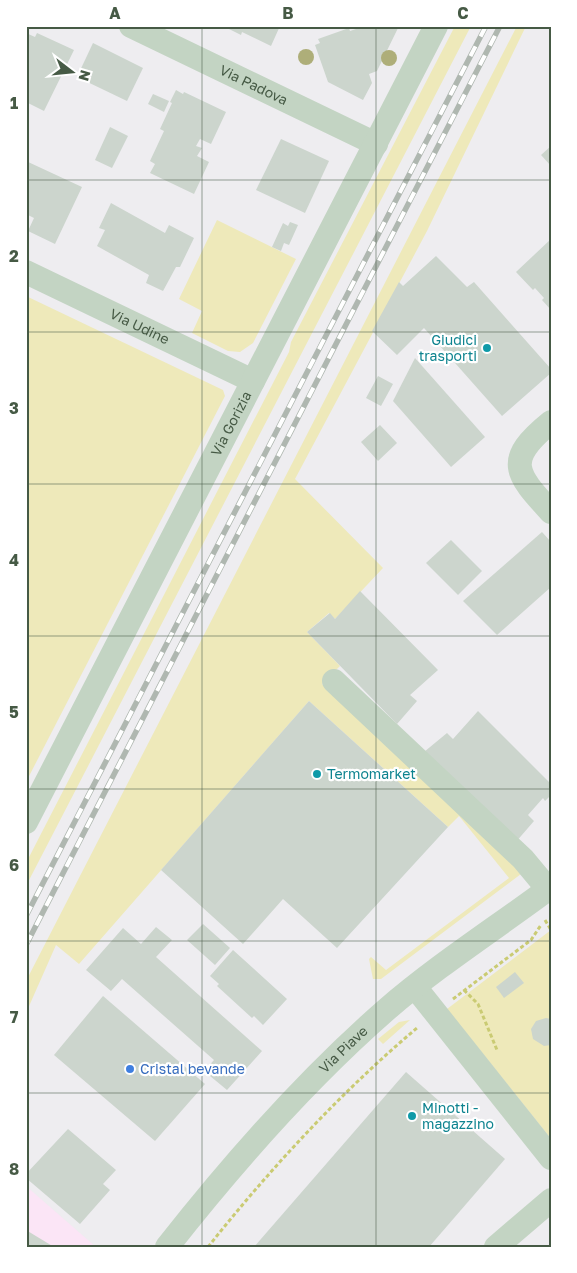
<svg xmlns="http://www.w3.org/2000/svg" width="577" height="1273" viewBox="0 0 577 1273" font-family="'Golos Text',sans-serif">
  <style>
    .commercial { fill: #fbe5f6 }
    .green { fill: #eee9ba }
    .building { fill: #ccd5cd }
    .lines { fill: none; stroke-linecap: round; stroke-linejoin: round }
    .path { stroke: #cacb73; stroke-width: 3; stroke-dasharray: 4 2.5; stroke-linecap: butt }
    .minor { stroke: #c3d4c3; stroke-width: 24 }
    .rail-casing { stroke: #afb7b0; stroke-width: 5.5 }
    .rail { stroke: #fff; stroke-width: 4; stroke-dasharray: 11; stroke-linecap: butt }
    .tree { fill: #aeae79 }
    .grid { fill: none; stroke: #465a45; stroke-width: 1; stroke-opacity: 0.55 }
    .culture-dot { fill: #0f9aa8; stroke: #fff; stroke-width: 2 }
    .shop-dot { fill: #3f7fe0; stroke: #fff; stroke-width: 2 }
    .labels { text-anchor: middle; stroke-width: 4.5; stroke-linejoin: round; paint-order: stroke }
    .street-label { font-size: 14px; fill: #465a45; stroke: #fff }
    .culture-label { font-size: 14px; fill: #0d838f; stroke: #fff; text-anchor: start }
    .shop-label { font-size: 14px; fill: #366cbe; stroke: #fff; text-anchor: start }
    .neatline { fill: none; stroke: #465a45; stroke-width: 2 }
    .grid-label { font-size: 16px; text-anchor: middle; font-weight: bold; fill: #465a45 }
  </style>
  <rect width="100%" height="100%" fill="#eeedf0"/>
  <!-- commercial -->
  <path class="commercial" d="M26,1186L96,1247H26Z"/>
  <!-- green -->
  <g class="green">
    <path d="M455,26H471L26,886V863L289,352L291,342Z"/>
    <path d="M517,26H526L427,231L295,479L383,568L335,619L329,613L307,632L340,666L322,684L525,871L381,979H373L369,959L371,957L386,970L509,878L459,816L448,827L309,701L79,964L56,945L26,1013V981Z"/>
    <path d="M217,220L296,259L253,343L240,352L228,351L192,333L202,311L179,299Z"/>
    <path d="M26,296L223,390L225,396L26,782Z"/>
    <path d="M551,930V1139L447,1009Z"/>
    <path d="M410,1020L383,1044L378,1039L399,1022Z"/>
  </g>
  <!-- building -->
  <g class="building">
    <path d="M223,26H280L271,46L242,32L241,35Z"/>
    <path d="M365,26H399L377,71L369,74L372,83L363,100L328,82L315,45L320,43L318,39L349,28L350,31Z"/>
    <path d="M26,33L35,37L37,33L74,50L44,111L26,102Z"/>
    <path d="M93,43L143,68L127,101L77,77Z"/>
    <path d="M176,90L183,94L184,92L226,112L211,144L200,139L196,146L202,148L197,156L209,162L194,194L150,173L155,164L150,161L164,131L160,129L172,103L170,102Z"/>
    <path d="M153,94L169,101L164,112L148,104Z"/>
    <path d="M110,127L128,136L112,168L95,160Z"/>
    <path d="M281,139L329,161L305,213L256,190Z"/>
    <path d="M551,146V166L541,155Z"/>
    <path d="M26,161L82,187L55,244L28,231L34,218L26,214Z"/>
    <path d="M111,203L165,233L169,225L194,238L180,267H176L163,291L146,283L149,275L97,246L105,230L99,228Z"/>
    <path d="M290,222L298,225L289,245L284,243L281,251L272,247L283,223L288,226Z"/>
    <path d="M551,239V310L542,300L544,298L535,288L533,290L516,272Z"/>
    <path d="M436,256L467,287L474,282L551,369V373L502,416L424,328L397,355L372,331L399,282L403,286Z"/>
    <path d="M415,358L485,437L451,467L393,401Z"/>
    <path d="M378,376L393,384L381,406L366,398Z"/>
    <path d="M380,425L397,443L378,461L361,442Z"/>
    <path d="M542,532L551,542V587L497,635L463,601Z"/>
    <path d="M451,540L482,571L458,595L426,563Z"/>
    <path d="M360,591L438,670L410,695L417,701L397,724L307,632L330,613L335,619Z"/>
    <path d="M309,701L448,827L337,948L283,899L243,944L161,870Z"/>
    <path d="M478,711L551,784V795L545,801L543,798L528,815L534,821L515,843L424,752L447,733L453,739Z"/>
    <path d="M203,924L230,948L215,965L187,940Z"/>
    <path d="M156,927L172,940L156,957L262,1051L227,1090L204,1071L214,1060L122,979L111,991L86,970L123,928L141,944Z"/>
    <path d="M233,950L287,999L263,1025L254,1016L252,1018L217,986L219,984L210,976Z"/>
    <path d="M515,972L524,983L504,998L496,987Z"/>
    <path d="M103,996L205,1084L155,1141L54,1055Z"/>
    <path d="M546,1018L551,1019V1045L544,1046L533,1039L531,1029L536,1021Z"/>
    <path d="M406,1072L505,1159L429,1247H254Z"/>
    <path d="M68,1129L116,1170L103,1184L110,1190L80,1224L26,1178V1174Z"/>
    <path d="M26,1230L54,1247H26Z"/>
  </g>
  <g class="lines">
    <!-- path -->
    <g class="path">
      <path d="M545,920L551,930"/>
      <path d="M464,990L478,1004L497,1050"/>
      <path d="M453,999L531,940L541,925"/>
      <path d="M208,1247C269,1170 342,1091 417,1028"/>
    </g>
    <!-- minor -->
    <g class="minor">
      <path id="s1" d="M131,26L376,144"/>
      <path id="s2" d="M26,272L253,381"/>
      <path d="M551,422C504,460 515,473 551,512"/>
      <path d="M334,681L523,859L548,889"/>
      <path id="s3" d="M26,822L436,26"/>
      <path d="M415,987L551,1158"/>
      <path id="s4" d="M167,1247C233,1163 306,1080 386,1010C438,965 496,928 551,887"/>
      <path d="M496,1247L551,1200"/>
    </g>
    <!-- rail casing -->
    <g class="rail-casing">
      <g id="rail">
        <path d="M26,916L486,26"/>
        <path d="M26,945L500,26"/>
      </g>
    </g>
    <!-- rail -->
    <use href="#rail" class="rail"/>
  </g>
  <!-- trees -->
  <g class="tree">
    <circle cx="306" cy="57" r="8"/>
    <circle cx="389" cy="58" r="8"/>
  </g>
  <!-- grid -->
  <path class="grid" d="M202,26V1247M376,26V1247M26,180H551M26,332H551M26,484H551M26,636H551M26,789H551M26,941H551M26,1093H551"/>
  <!-- markers -->
  <g class="culture-dot">
    <circle cx="487" cy="348" r="5"/>
    <circle cx="317" cy="774" r="5"/>
    <circle cx="412" cy="1116" r="5"/>
  </g>
  <circle class="shop-dot" cx="130" cy="1069" r="5"/>
  <g class="labels">
    <!-- street labels -->
    <g class="street-label">
      <text dy="5" stroke="none"><textPath href="#s1" startOffset="136">Via Padova</textPath></text>
      <text dy="5" stroke="none"><textPath href="#s2" startOffset="126">Via Udine</textPath></text>
      <text dy="5" stroke="none"><textPath href="#s3" startOffset="448">Via Gorizia</textPath></text>
      <text dy="5" stroke="none"><textPath href="#s4" startOffset="265">Via Piave</textPath></text>
    </g>
    <!-- culture labels -->
    <g class="culture-label">
      <text x="477" y="345" text-anchor="end">Giudici<tspan x="477" dy="16">trasporti</tspan></text>
      <text x="327" y="779">Termomarket</text>
      <text x="422" y="1113">Minotti -<tspan x="422" dy="16">magazzino</tspan></text>
    </g>
    <!-- shop labels -->
    <g class="shop-label">
      <text x="140" y="1074">Cristal bevande</text>
    </g>
  </g>
  <!-- border -->
  <rect width="577" height="1273" fill="none" stroke="#ffffff" stroke-width="55"/>
  <!-- north arrow -->
  <g transform="translate(72 72) rotate(106)" stroke="#ffffff" stroke-width="4" paint-order="stroke">
  <path d="M0-4L9 19L0 12L-9 19Z" fill="#465a45"/>
  <text y="-8" font-size="14" font-weight="bold" text-anchor="middle" fill="#465a45">N</text>
  </g>
  <rect x="28" y="28" width="522" height="1218" class="neatline"/>
  <g class="grid-label">
    <text x="115" y="19">A</text>
    <text x="288" y="19">B</text>
    <text x="463" y="19">C</text>
    <text x="14" y="109">1</text>
    <text x="14" y="262">2</text>
    <text x="14" y="414">3</text>
    <text x="14" y="566">4</text>
    <text x="14" y="718">5</text>
    <text x="14" y="871">6</text>
    <text x="14" y="1023">7</text>
    <text x="14" y="1175">8</text>
  </g>
</svg>
